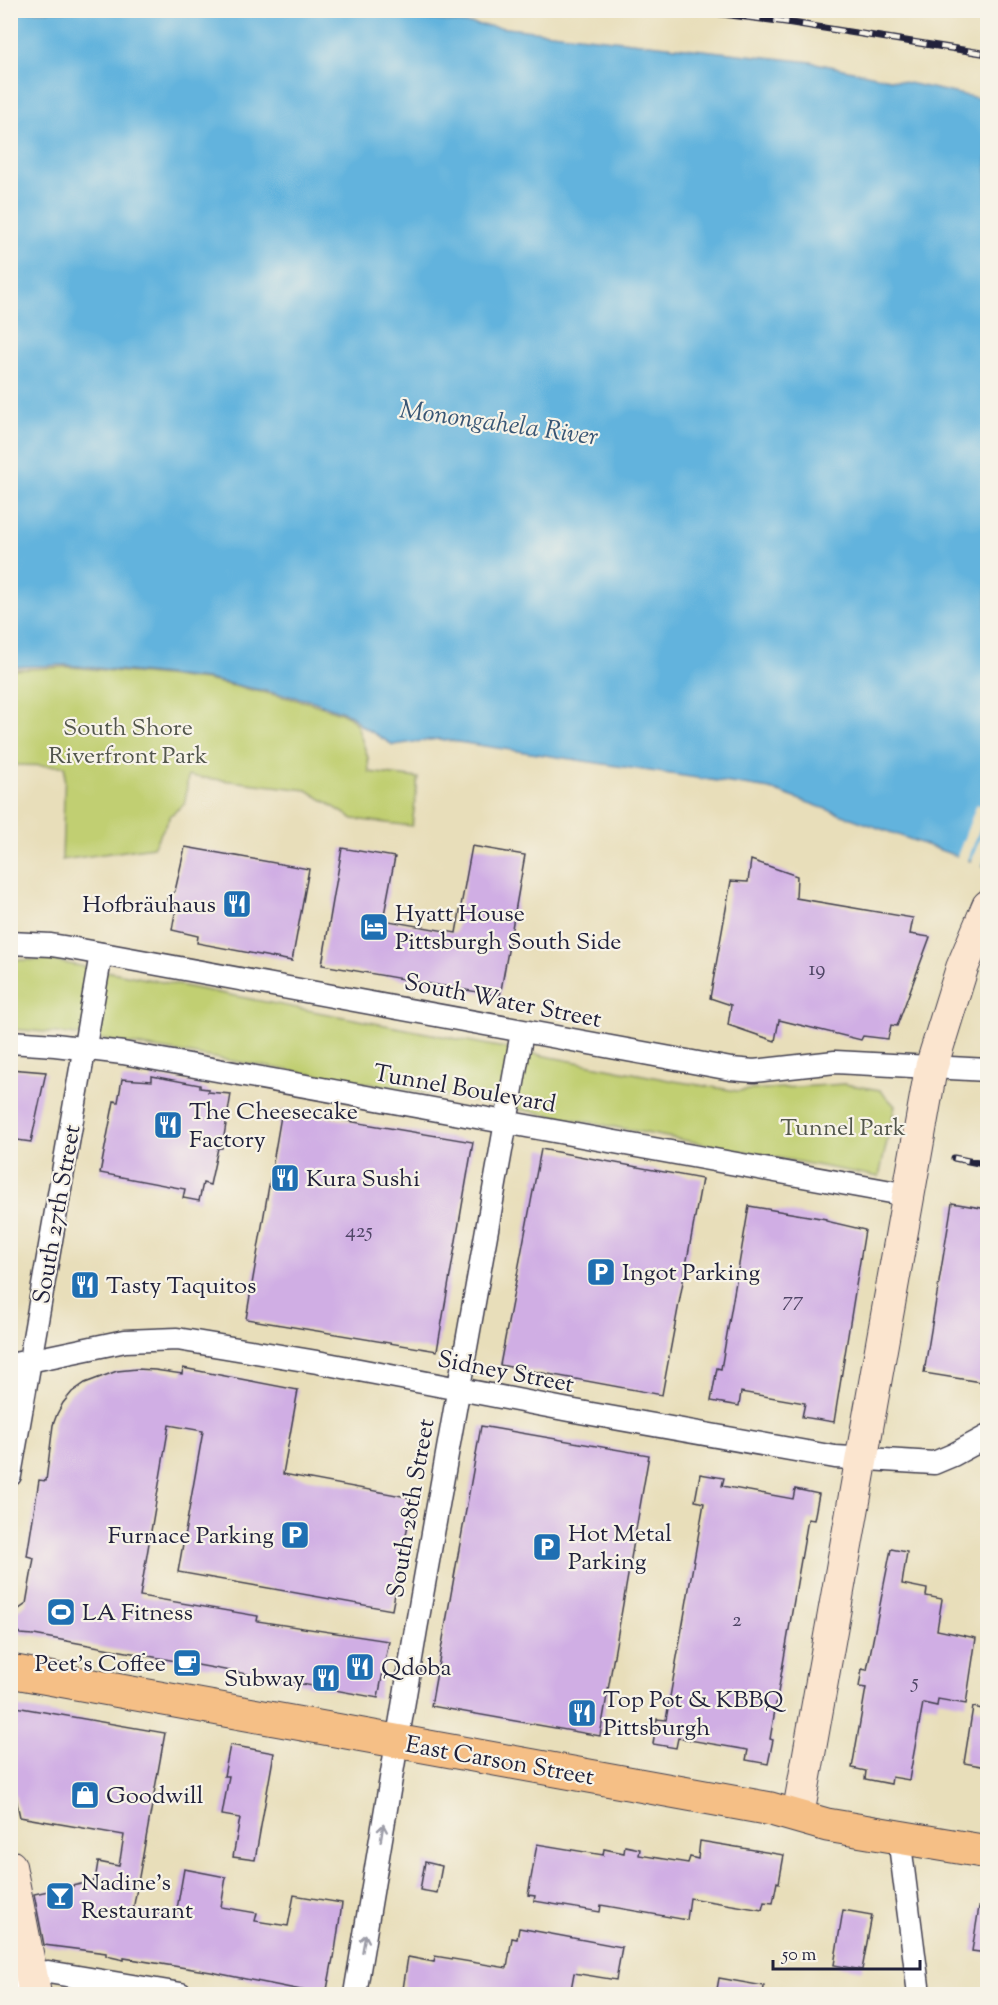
<svg xmlns="http://www.w3.org/2000/svg" width="998" height="2005" viewBox="0 0 998 2005" font-family="'Sorts Mill Goudy',serif">
  <style>
    .green { fill: #c1cf72; stroke: #727856; stroke-width: 1.5 }
    .water { fill: #62b3dd; stroke: #426a8c; stroke-width: 1.5 }
    .pier { fill: #e8deba }
    .building { fill: #d0aee4 }
    .lines { fill: none; stroke-linecap: round; stroke-linejoin: round }
    .street-casing { stroke: #403e4e; stroke-width: 25 }
    .secondary-casing { stroke: #403e4e; stroke-width: 34 }
    .primary-casing { stroke: #403e4e; stroke-width: 35 }
    .street { stroke: #fff; stroke-width: 22 }
    .secondary { stroke: #fbe5cf; stroke-width: 32 }
    .primary { stroke: #f5bf86; stroke-width: 33 }
    .rail-casing { stroke: #22223b; stroke-width: 7 }
    .rail { stroke: #f7f3e8; stroke-width: 4.5; stroke-dasharray: 14; stroke-linecap: butt }
    .oneway { stroke: #9c9ca7 }
    .labels { text-anchor: middle; stroke-width: 4.5; stroke-linejoin: round; paint-order: stroke }
    .number-label { font-size: 21px; fill: #4e4565 }
    .park-label { font-size: 24px; fill: #52564c; stroke: #f7f3e8 }
    .poi-label { font-size: 24px; fill: #22223b; stroke: #f7f3e8; text-anchor: start }
    .street-label { font-size: 24px; fill: #22223b; stroke: #f7f3e8 }
    .water-label { font-size: 26px; font-style: italic; fill: #385574; stroke: #f7f3e8 }
  </style>
  <rect width="100%" height="100%" fill="#f7f3e8"/>
  <filter id="ink" filterUnits="userSpaceOnUse"><feTurbulence type="fractalNoise" baseFrequency=".0167" numOctaves="2"/><feDisplacementMap in="SourceGraphic" scale="12" xChannelSelector="R" yChannelSelector="G"/><feConvolveMatrix kernelMatrix="1 2 1 2 8 2 1 2 1" color-interpolation-filters="sRGB"/></filter>
  <filter id="wash" filterUnits="userSpaceOnUse"><feTurbulence type="fractalNoise" baseFrequency=".008" numOctaves="4" result="noise"/><feDisplacementMap in="SourceGraphic" scale="24" xChannelSelector="R" yChannelSelector="G"/><feGaussianBlur stdDeviation="1.35" result="paint"/><feColorMatrix in="noise" values="0 0 0 0 0 0 0 0 0 0 0 0 0 0 0 0 0 1.4 0 .05"/><feComposite in="paint" operator="in"/></filter>
  <g filter="url(#wash)">
    <rect width="100%" height="100%" fill="#e8deba"/>
    <!-- green -->
    <g class="green">
      <path d="M69,667L206,680L311,703L349,716L357,725L368,758L369,772L418,778L412,826L353,819L307,790L188,776L185,803L171,815L153,847L62,860L65,766L11,765L10,670Z"/>
      <path d="M11,960H49L674,1081L737,1091L844,1084L880,1090L895,1106L879,1177L481,1102L69,1034L11,1029Z"/>
    </g>
    <!-- water -->
    <path class="water" d="M10,11H354L811,62L987,100V867L770,789L438,739L393,745L360,725L351,715L313,701L207,679L66,665L11,667Z"/>
    <!-- pier -->
    <path class="pier" d="M977,804L987,808V853L981,868L970,864L987,820L983,819L967,863L956,859Z"/>
    <g id="blocks">
      <!-- building -->
      <g class="building">
        <path d="M472,846L525,855L500,996L322,965L342,848L395,857L383,920L456,933Z"/>
        <path d="M185,847L309,869L292,961L197,943L198,936L172,930L176,908L167,899L175,891Z"/>
        <path d="M751,860L797,876L796,898L913,918L910,934L930,937L897,1026L891,1025L888,1039L863,1036L861,1040L779,1020L775,1041L728,1025L731,1005L710,998L731,881L748,882Z"/>
        <path d="M10,1069L46,1072L31,1142L10,1139Z"/>
        <path d="M152,1076L200,1085V1088L208,1089V1092L231,1094L222,1148H218L210,1185L203,1183L199,1201L183,1198L185,1189L100,1173L114,1101L118,1102L122,1079L152,1081Z"/>
        <path d="M282,1110L473,1142L437,1351L246,1319Z"/>
        <path d="M541,1149L702,1179L662,1395L500,1365Z"/>
        <path d="M952,1203L987,1209V1383L924,1373Z"/>
        <path d="M749,1206L826,1219V1221L865,1230L834,1422L802,1417L805,1403L741,1392L739,1406L711,1401L717,1368L721,1369Z"/>
        <path d="M183,1368L298,1390L283,1474L413,1498L392,1610L178,1572L203,1431L169,1425L140,1596L258,1616L257,1621L389,1641L378,1698L34,1635L20,1634L13,1624L15,1612L26,1604L34,1558L27,1556L39,1480L46,1481L53,1425L57,1414L63,1403L72,1392L85,1383L117,1371L137,1369L155,1370L182,1374Z"/>
        <path d="M481,1426L649,1455L600,1736L431,1706Z"/>
        <path d="M700,1474L724,1478L722,1486L793,1499L795,1489L819,1494L814,1520L808,1519L770,1739L773,1740L768,1764L746,1760L748,1750L678,1738L676,1748L653,1744L657,1719L666,1720L704,1503L695,1501Z"/>
        <path d="M891,1549L907,1552L902,1584L927,1589L926,1596L942,1599L937,1630L976,1638L966,1704L938,1699L937,1706L923,1703L909,1780L892,1777L891,1784L865,1779L866,1771L852,1768L866,1688L859,1687L862,1669L867,1670Z"/>
        <path d="M10,1706L165,1733L133,1910L176,1915L184,1869L226,1877L221,1907L257,1913L255,1921L288,1926L294,1895L342,1903L334,1958H333L326,1995L211,1972L124,1958V1960L106,1956V1953L44,1945L34,1894L95,1881L98,1862L119,1866L124,1835L20,1817L10,1772Z"/>
        <path d="M973,1707L987,1710V1767L964,1763Z"/>
        <path d="M230,1745L274,1753L255,1860L233,1857L240,1818L222,1815L229,1776H224Z"/>
        <path d="M700,1841L784,1855L779,1883L777,1882L773,1903L764,1902L762,1910L690,1898L687,1920L601,1905L600,1912L534,1901L535,1896L528,1895L537,1844L603,1855L604,1849L624,1853L625,1846L640,1849L639,1855L688,1863L690,1857L698,1859Z"/>
        <path d="M425,1862L442,1866L437,1893L420,1890Z"/>
        <path d="M979,1907L987,1908V1953L972,1951Z"/>
        <path d="M843,1910L872,1915L862,1970L834,1965Z"/>
        <path d="M519,1928L622,1947L616,1980L574,1973L570,1995H416V1991L403,1989L408,1957L434,1962L435,1956L507,1968L512,1938L517,1939Z"/>
        <path d="M719,1978L764,1986L763,1995H716Z"/>
      </g>
    </g>
  </g>
  <g filter="url(#ink)">
    <use href="#blocks" fill-opacity="0" stroke="#403e4e" stroke-width="1.5"/>
    <g class="lines">
      <!-- street casing -->
      <g class="street-casing">
        <g id="street">
          <path d="M10,943L51,945L70,948L731,1069L754,1071L835,1062L988,1070"/>
          <path d="M10,1042L55,1045L123,1053L908,1195"/>
          <path d="M10,1365L125,1341L177,1339L317,1362L569,1410L835,1457L934,1463L953,1455L988,1436"/>
          <path d="M10,1475L101,954"/>
          <path d="M899,1837L919,1994"/>
          <path d="M10,1979L48,1972L181,1994"/>
          <path d="M355,1994L416,1629L522,1032"/>
        </g>
      </g>
      <!-- secondary casing -->
      <g class="secondary-casing">
        <g id="secondary">
          <path d="M798,1816L931,1068L962,968L988,906"/>
          <path d="M10,1866L35,1994"/>
        </g>
      </g>
      <!-- primary casing -->
      <g class="primary-casing">
        <path id="primary" d="M10,1671L771,1809L827,1825L988,1852"/>
      </g>
      <!-- street -->
      <use href="#street" class="street"/>
      <!-- secondary -->
      <use href="#secondary" class="secondary"/>
      <!-- primary -->
      <use href="#primary" class="primary"/>
      <!-- rail casing -->
      <g class="rail-casing">
        <g id="rail">
          <path d="M691,10L786,22L988,54"/>
          <path d="M954,1158L988,1165"/>
        </g>
      </g>
      <!-- rail -->
      <use href="#rail" class="rail"/>
    </g>
    <!-- one-way arrows -->
    <defs><path id="oneway-shaft" d="M-6 0H5M1.5-3L5.5 0L1.5 3" fill="none" stroke-width="1.6" stroke-linecap="round" stroke-linejoin="round" transform="scale(1.5)"/></defs>
    <g class="oneway">
      <use href="#oneway-shaft" transform="translate(382 1833) rotate(-81)"/>
      <use href="#oneway-shaft" transform="translate(364 1943) rotate(-80)"/>
    </g>
  </g>
  <!-- icons -->
  <defs>
    <g id="restaurant-square" transform="scale(1.5)"><rect x="-9" y="-9" width="18" height="18" rx="4" fill="#1f6fb2" stroke="#f7f3e8"/><path d="M-5-6h1v4h1v-4h1v4h1v-4h1v5L-1.5 .5V6h-2V.5L-5-1ZM5-6V6H3V1.5H1.5Q1.5-4 5-6Z" fill="#fff"/></g>
    <g id="hotel-square" transform="scale(1.5)"><rect x="-9" y="-9" width="18" height="18" rx="4" fill="#1f6fb2" stroke="#f7f3e8"/><path d="M-6-4.5h1.5V1H6V5H4.5V3h-9V5H-6ZM-4 0a1.8 1.8 0 1 1 3.6 0ZM.5 0V-2.5h3Q6-2.5 6 0Z" fill="#fff"/></g>
    <g id="parking-square" transform="scale(1.5)"><rect x="-9" y="-9" width="18" height="18" rx="4" fill="#1f6fb2" stroke="#f7f3e8"/><path d="M-3.5-5.5H1a3.5 3.5 0 0 1 0 7H-1V5.5H-3.5ZM-1-3.4V-.6H.8a1.4 1.4 0 0 0 0-2.8Z" fill="#fff"/></g>
    <g id="stadium-square" transform="scale(1.5)"><rect x="-9" y="-9" width="18" height="18" rx="4" fill="#1f6fb2" stroke="#f7f3e8"/><path d="M0-5a6.5 5 0 1 0 0 10a6.5 5 0 1 0 0-10ZM-3.5-1.8h7v3.6h-7Z" fill="#fff"/></g>
    <g id="cafe-square" transform="scale(1.5)"><rect x="-9" y="-9" width="18" height="18" rx="4" fill="#1f6fb2" stroke="#f7f3e8"/><path d="M-5.5-4.5H6V0H3Q3 3.5 0 3.5H-2.5Q-5.5 3.5-5.5 0ZM3-3.2v2h1.7v-2ZM-6 4.5H4V6H-6Z" fill="#fff"/></g>
    <g id="shop-square" transform="scale(1.5)"><rect x="-9" y="-9" width="18" height="18" rx="4" fill="#1f6fb2" stroke="#f7f3e8"/><path d="M-5-2.5h2.3a2.7 3.5 0 0 1 5.4 0H5L5.5 6h-11ZM-1.5-2.5h3a1.5 2.3 0 0 0-3 0Z" fill="#fff"/></g>
    <g id="bar-square" transform="scale(1.5)"><rect x="-9" y="-9" width="18" height="18" rx="4" fill="#1f6fb2" stroke="#f7f3e8"/><path d="M-6-5H6L.8 .8V4.5H3.5V6h-7V4.5H-.8V.8Z" fill="#fff"/></g>
  </defs>
  <g fill-rule="evenodd">
    <use href="#restaurant-square" x="237" y="904"/>
    <use href="#hotel-square" x="374" y="927"/>
    <use href="#restaurant-square" x="168" y="1125"/>
    <use href="#restaurant-square" x="285" y="1178"/>
    <use href="#parking-square" x="601" y="1272"/>
    <use href="#restaurant-square" x="85" y="1285"/>
    <use href="#parking-square" x="295" y="1535"/>
    <use href="#parking-square" x="547" y="1547"/>
    <use href="#stadium-square" x="61" y="1612"/>
    <use href="#cafe-square" x="187" y="1663"/>
    <use href="#restaurant-square" x="360" y="1667"/>
    <use href="#restaurant-square" x="326" y="1678"/>
    <use href="#restaurant-square" x="582" y="1713"/>
    <use href="#shop-square" x="85" y="1795"/>
    <use href="#bar-square" x="60" y="1896"/>
  </g>
  <g class="labels">
    <!-- number labels -->
    <g class="number-label">
      <text x="817" y="975">19</text>
      <text x="359" y="1237">425</text>
      <text x="793" y="1306">77</text>
      <text x="737" y="1626">2</text>
      <text x="915" y="1688">5</text>
    </g>
    <!-- park labels -->
    <g class="park-label">
      <text x="128" y="735">South Shore<tspan x="128" dy="28">Riverfront Park</tspan></text>
      <text x="843" y="1135">Tunnel Park</text>
    </g>
    <!-- poi labels -->
    <g class="poi-label">
      <text x="216" y="912" text-anchor="end">Hofbräuhaus</text>
      <text x="395" y="921">Hyatt House<tspan x="395" dy="28">Pittsburgh South Side</tspan></text>
      <text x="189" y="1119">The Cheesecake<tspan x="189" dy="28">Factory</tspan></text>
      <text x="306" y="1186">Kura Sushi</text>
      <text x="622" y="1280">Ingot Parking</text>
      <text x="106" y="1293">Tasty Taquitos</text>
      <text x="568" y="1541">Hot Metal<tspan x="568" dy="28">Parking</tspan></text>
      <text x="274" y="1543" text-anchor="end">Furnace Parking</text>
      <text x="82" y="1620">LA Fitness</text>
      <text x="166" y="1671" text-anchor="end">Peet's Coffee</text>
      <text x="381" y="1675">Qdoba</text>
      <text x="305" y="1686" text-anchor="end">Subway</text>
      <text x="603" y="1707">Top Pot &amp; KBBQ<tspan x="603" dy="28">Pittsburgh</tspan></text>
      <text x="106" y="1803">Goodwill</text>
      <text x="81" y="1890">Nadine's<tspan x="81" dy="28">Restaurant</tspan></text>
    </g>
    <!-- street labels -->
    <g class="street-label">
      <text transform="translate(503 1000) rotate(11)" y="8">South Water Street</text>
      <text transform="translate(465 1088) rotate(10)" y="8">Tunnel Boulevard</text>
      <text transform="translate(56 1214) rotate(-80)" y="8">South 27th Street</text>
      <text transform="translate(506 1371) rotate(11)" y="8">Sidney Street</text>
      <text transform="translate(410 1508) rotate(-80)" y="8">South 28th Street</text>
      <text transform="translate(500 1760) rotate(10)" y="8">East Carson Street</text>
    </g>
    <!-- water labels -->
    <g class="water-label">
      <text transform="translate(499 422) rotate(8)" y="9">Monongahela River</text>
    </g>
  </g>
  <!-- margin -->
  <rect width="998" height="2005" fill="none" stroke="#f7f3e8" stroke-width="36"/>
  <!-- scale -->
  <path d="M773 1960v9h147v-9" fill="none" stroke="#22223b" stroke-width="3"/>
  <text x="782" y="1960" font-size="18" fill="#22223b" stroke="#f7f3e8" stroke-width="4.5" paint-order="stroke">50 m</text>
</svg>
